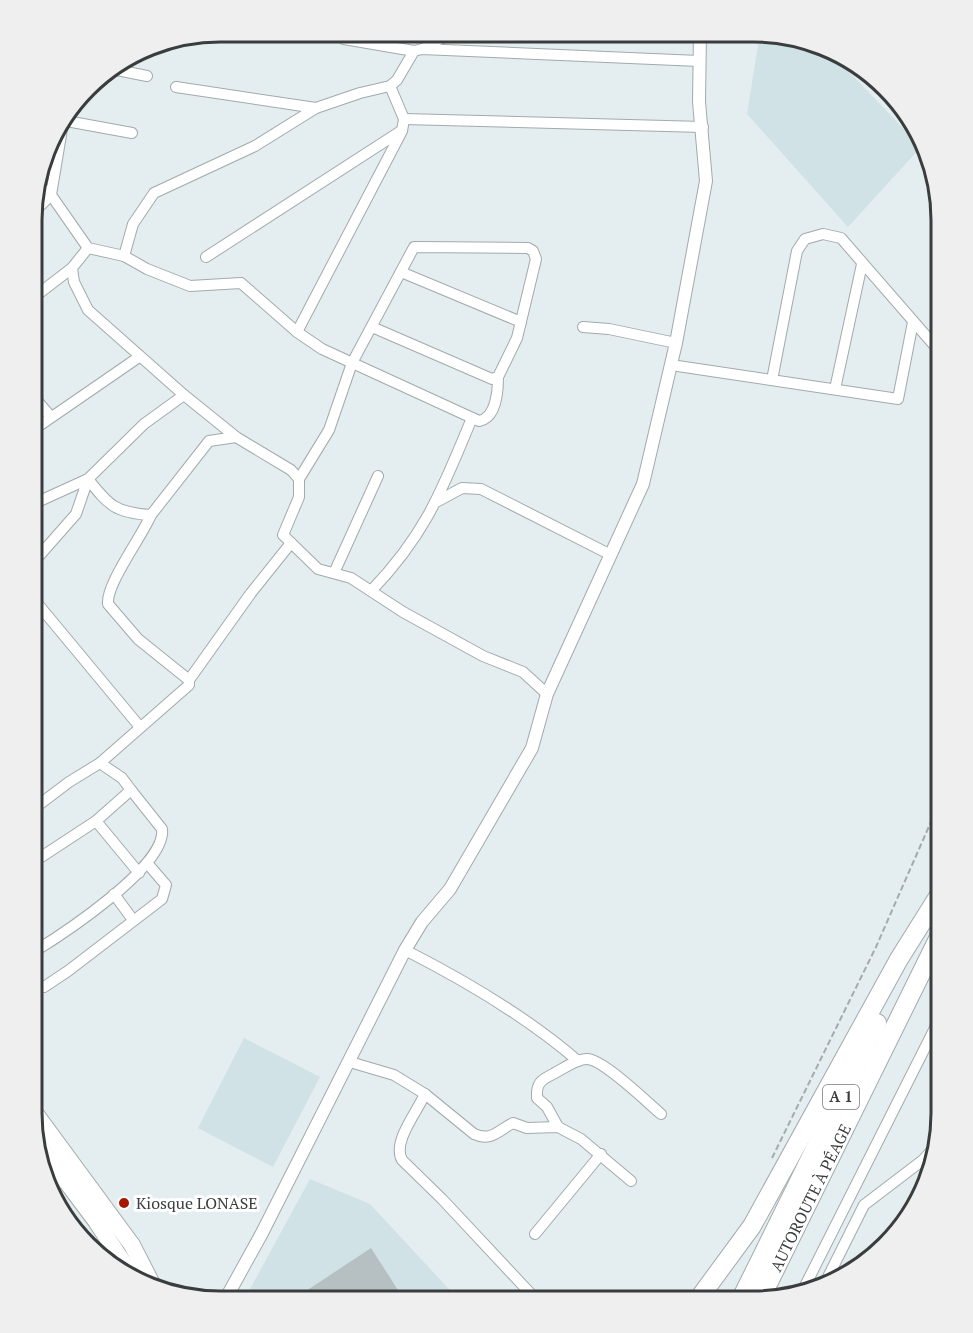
<svg xmlns="http://www.w3.org/2000/svg" width="973" height="1333" viewBox="0 0 973 1333" font-family="'PT Serif',serif">
  <style>
    .built { fill: #d0e2e6 }
    .building { fill: #b6bfc1 }
    .lines { fill: none; stroke-linecap: round; stroke-linejoin: round }
    .minor-casing { stroke: #a2aaac; stroke-width: 12 }
    .tertiary-casing { stroke: #a2aaac; stroke-width: 14 }
    .primary-casing { stroke: #a2aaac; stroke-width: 18 }
    .motorway-casing { stroke: #a2aaac; stroke-width: 20 }
    .path { stroke: #a4abac; stroke-width: 2; stroke-dasharray: 6 3; stroke-linecap: butt }
    .minor { stroke: #fff; stroke-width: 10 }
    .tertiary { stroke: #fff; stroke-width: 12 }
    .primary { stroke: #fff; stroke-width: 16 }
    .motorway { stroke: #fff; stroke-width: 18 }
    .poi-dot { fill: #a71602; stroke: #fff; stroke-width: 2 }
    .labels { text-anchor: middle; stroke-width: 6; stroke-linejoin: round; paint-order: stroke }
    .shield { fill: #fff; stroke: #757778; stroke-width: 1.5 }
    .shield-label { font-size: 15px; font-weight: bold; fill: #3a3d3e }
    .street-label { font-size: 16px; fill: #3a3d3e; stroke: #fff }
    .poi-label { font-size: 16px; fill: #3a3d3e; stroke: #fff; text-anchor: start }
    .rim { fill: none; stroke: #3a3d3e; stroke-width: 3 }
  </style>
  <rect width="100%" height="100%" fill="#e4edef"/>
  <!-- built -->
  <g class="built">
    <path d="M760,33H778L835,57L921,147L848,227L747,114Z"/>
    <path d="M244,1038L320,1077L273,1167L198,1128Z"/>
    <path d="M310,1179L370,1204L460,1301H405L401,1294L391,1300H244Z"/>
  </g>
  <!-- building -->
  <path class="building" d="M371,1248L405,1301L313,1300L306,1291Z"/>
  <g class="lines">
    <!-- minor casing -->
    <g class="minor-casing">
      <g id="minor">
        <path d="M331,32L344,39"/>
        <path d="M345,32L344,39L414,51"/>
        <path d="M423,49L452,32"/>
        <path d="M112,69L147,76"/>
        <path d="M176,87L316,108"/>
        <path d="M404,119L703,127"/>
        <path d="M61,120L132,133"/>
        <path d="M37,184L51,195L88,248L124,256L147,269L190,286L241,283L297,332L322,349L479,421C496,418 498,391 498,377"/>
        <path d="M33,213L51,195L64,117"/>
        <path d="M124,256L133,224L154,193L255,146L316,108L360,93L390,86L397,80L414,51L422,49L699,61"/>
        <path d="M206,257L401,131"/>
        <path d="M401,272L521,322"/>
        <path d="M33,298L72,268"/>
        <path d="M583,327L609,329L676,343"/>
        <path d="M297,332L402,131L404,119L390,86"/>
        <path d="M671,365L898,399L913,322"/>
        <path d="M772,380L797,251L805,239L823,234L841,238L941,353"/>
        <path d="M835,389L862,264"/>
        <path d="M184,395L236,437L291,470L299,479V497L283,535L318,569L351,578L403,612L483,656L523,672L547,694"/>
        <path d="M33,396L51,417"/>
        <path d="M33,430L139,357"/>
        <path d="M88,479C109,506 116,513 151,515L209,441L236,437"/>
        <path d="M299,479L329,430L352,363L414,247L528,248L533,251L536,259L517,338L498,377L492,379L372,327"/>
        <path d="M438,501L462,488L481,489L611,555"/>
        <path d="M33,504L88,479L144,424L184,395L88,310L74,282L72,268L88,248"/>
        <path d="M32,564L76,514L88,479"/>
        <path d="M334,573L378,476"/>
        <path d="M371,591C426,534 442,490 472,418"/>
        <path d="M32,597L140,727"/>
        <path d="M189,680L251,593L291,543"/>
        <path d="M32,810L69,782L100,763L189,685V680L138,639L108,604C106,584 141,538 151,515"/>
        <path d="M96,821L139,873"/>
        <path d="M32,863L96,821L131,790L122,778L100,763"/>
        <path d="M114,894L133,920"/>
        <path d="M405,950C466,981 526,1016 578,1061"/>
        <path d="M32,953C63,934 167,866 162,829L131,790"/>
        <path d="M32,987H44L68,971L162,899L166,885L147,863"/>
        <path d="M350,1062L394,1075L425,1094L474,1134C491,1142 499,1130 513,1123L527,1128L558,1127L581,1139L631,1181"/>
        <path d="M425,1094C417,1112 392,1142 402,1160L442,1199L530,1293"/>
        <path d="M558,1127L547,1107L537,1098C536,1083 541,1080 553,1074C563,1069 576,1059 587,1059C603,1059 648,1103 661,1114"/>
        <path d="M535,1234L601,1154"/>
        <path d="M824,1285L864,1205L923,1160L934,1148"/>
        <path d="M803,1290L941,1016"/>
      </g>
    </g>
    <!-- tertiary casing -->
    <g class="tertiary-casing">
      <path id="tertiary" d="M225,1300L262,1233L405,950L422,922L450,889L532,748L547,694L643,484L676,343L706,181L699,102L700,33"/>
    </g>
    <!-- primary casing -->
    <g class="primary-casing">
      <g id="primary">
        <path d="M32,1109L132,1245L152,1284"/>
        <path d="M39,1145L96,1221L132,1276"/>
      </g>
    </g>
    <!-- motorway casing -->
    <g class="motorway-casing">
      <g id="motorway">
        <path id="s1" d="M760,1300L941,933"/>
        <path d="M697,1301L752,1226L899,959L941,892"/>
        <path d="M740,1301L877,1023"/>
      </g>
    </g>
    <!-- path -->
    <g class="path">
      <path d="M772,1158L876,947L941,799"/>
      <path d="M675,1301L684,1293"/>
    </g>
    <!-- minor -->
    <use href="#minor" class="minor"/>
    <!-- tertiary -->
    <use href="#tertiary" class="tertiary"/>
    <!-- primary -->
    <use href="#primary" class="primary"/>
    <!-- motorway -->
    <use href="#motorway" class="motorway"/>
  </g>
  <!-- markers -->
  <circle class="poi-dot" cx="124" cy="1203" r="6"/>
  <g class="labels">
    <!-- shield labels -->
    <rect class="shield" x="823" y="1085" width="36" height="24" rx="4.5"/>
    <g class="shield-label">
      <text x="841" y="1102">A 1</text>
    </g>
    <!-- street labels -->
    <g class="street-label">
      <text dy="6" stroke="none"><textPath href="#s1" startOffset="114">AUTOROUTE À PÉAGE</textPath></text>
    </g>
    <!-- poi labels -->
    <g class="poi-label">
      <text x="136" y="1209">Kiosque LONASE</text>
    </g>
  </g>
  <!-- crop -->
  <path d="M0 0H973V1333H0ZM220 42H753A178 178 0 0 1 931 220V1113A178 178 0 0 1 753 1291H220A178 178 0 0 1 42 1113V220A178 178 0 0 1 220 42Z" fill="#efeff0" fill-rule="evenodd"/>
  <path class="rim" d="M220 42H753A178 178 0 0 1 931 220V1113A178 178 0 0 1 753 1291H220A178 178 0 0 1 42 1113V220A178 178 0 0 1 220 42Z"/>
</svg>
